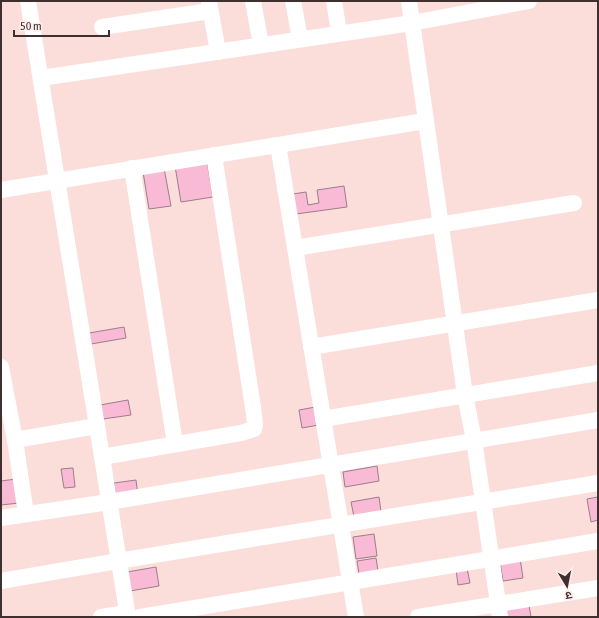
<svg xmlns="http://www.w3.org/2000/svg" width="599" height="618" viewBox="0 0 599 618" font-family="'Asap Condensed','Noto Sans Devanagari',sans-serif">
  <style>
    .building { fill: #f9bad6; stroke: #9c7e8b }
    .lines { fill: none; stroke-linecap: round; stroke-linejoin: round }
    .minor { stroke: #fff; stroke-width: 16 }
  </style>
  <rect width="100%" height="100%" fill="#fbddda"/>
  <!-- building -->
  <g class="building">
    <path d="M207,161L213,197L181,202L175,166Z"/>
    <path d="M164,168L171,206L149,209L143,172Z"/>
    <path d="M344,186L347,207L296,214L293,194L306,192L308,205L319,203L317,190Z"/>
    <path d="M124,327L126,338L91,344L89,333Z"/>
    <path d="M128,400L131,415L103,419L100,405Z"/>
    <path d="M321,406L324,424L302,428L299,410Z"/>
    <path d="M377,466L379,481L345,487L343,472Z"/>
    <path d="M73,468L75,487L64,488L61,469Z"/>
    <path d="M16,479L19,503L1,505V481Z"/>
    <path d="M136,480L138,496L116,498L114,483Z"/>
    <path d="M379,497L381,512L354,517L351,502Z"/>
    <path d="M598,497V520L591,522L587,499Z"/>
    <path d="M374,534L377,556L356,559L353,537Z"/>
    <path d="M376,558L379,577L360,580L357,561Z"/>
    <path d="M520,558L523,578L503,581L500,562Z"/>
    <path d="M156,567L159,586L130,591L127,572Z"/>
    <path d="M467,568L470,583L458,585L456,569Z"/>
    <path d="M529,605L531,617H506L505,608Z"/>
  </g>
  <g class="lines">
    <!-- minor -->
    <g class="minor">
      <path d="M28,1L128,617"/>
      <path d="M253,1L261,45"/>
      <path d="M293,1L300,39"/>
      <path d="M334,1L339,33"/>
      <path d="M409,1L465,395L474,440L500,617"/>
      <path d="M209,2L218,52"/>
      <path d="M102,27L210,11"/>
      <path d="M41,78L412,23L529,1"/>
      <path d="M278,145L356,617"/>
      <path d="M132,168L175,444"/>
      <path d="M1,190L425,121"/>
      <path d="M295,248L574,203"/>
      <path d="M311,347L598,300"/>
      <path d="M1,367L15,440L26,514"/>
      <path d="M323,419L598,373"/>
      <path d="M15,440L97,426"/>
      <path d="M102,457L241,433L254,429L255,425L254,414L214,155"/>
      <path d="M1,518L109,502L598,420"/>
      <path d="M1,581C200,546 399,516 598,483"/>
      <path d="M101,617L127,613"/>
      <path d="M140,617L598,541"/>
      <path d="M418,617L598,588"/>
    </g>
  </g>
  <!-- border -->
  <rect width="599" height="618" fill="none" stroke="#3e302e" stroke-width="4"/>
  <!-- north arrow -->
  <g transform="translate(567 586) rotate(170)" stroke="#feeeed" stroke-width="3" paint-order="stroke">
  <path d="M0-3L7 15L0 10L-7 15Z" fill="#3e302e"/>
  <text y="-6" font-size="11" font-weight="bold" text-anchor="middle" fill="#3e302e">उ</text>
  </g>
  <!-- scale -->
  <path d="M14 30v6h95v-6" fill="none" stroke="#3e302e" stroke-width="2"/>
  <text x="20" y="30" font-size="12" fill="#3e302e" stroke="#feeeed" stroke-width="3" paint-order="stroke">50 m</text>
</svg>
